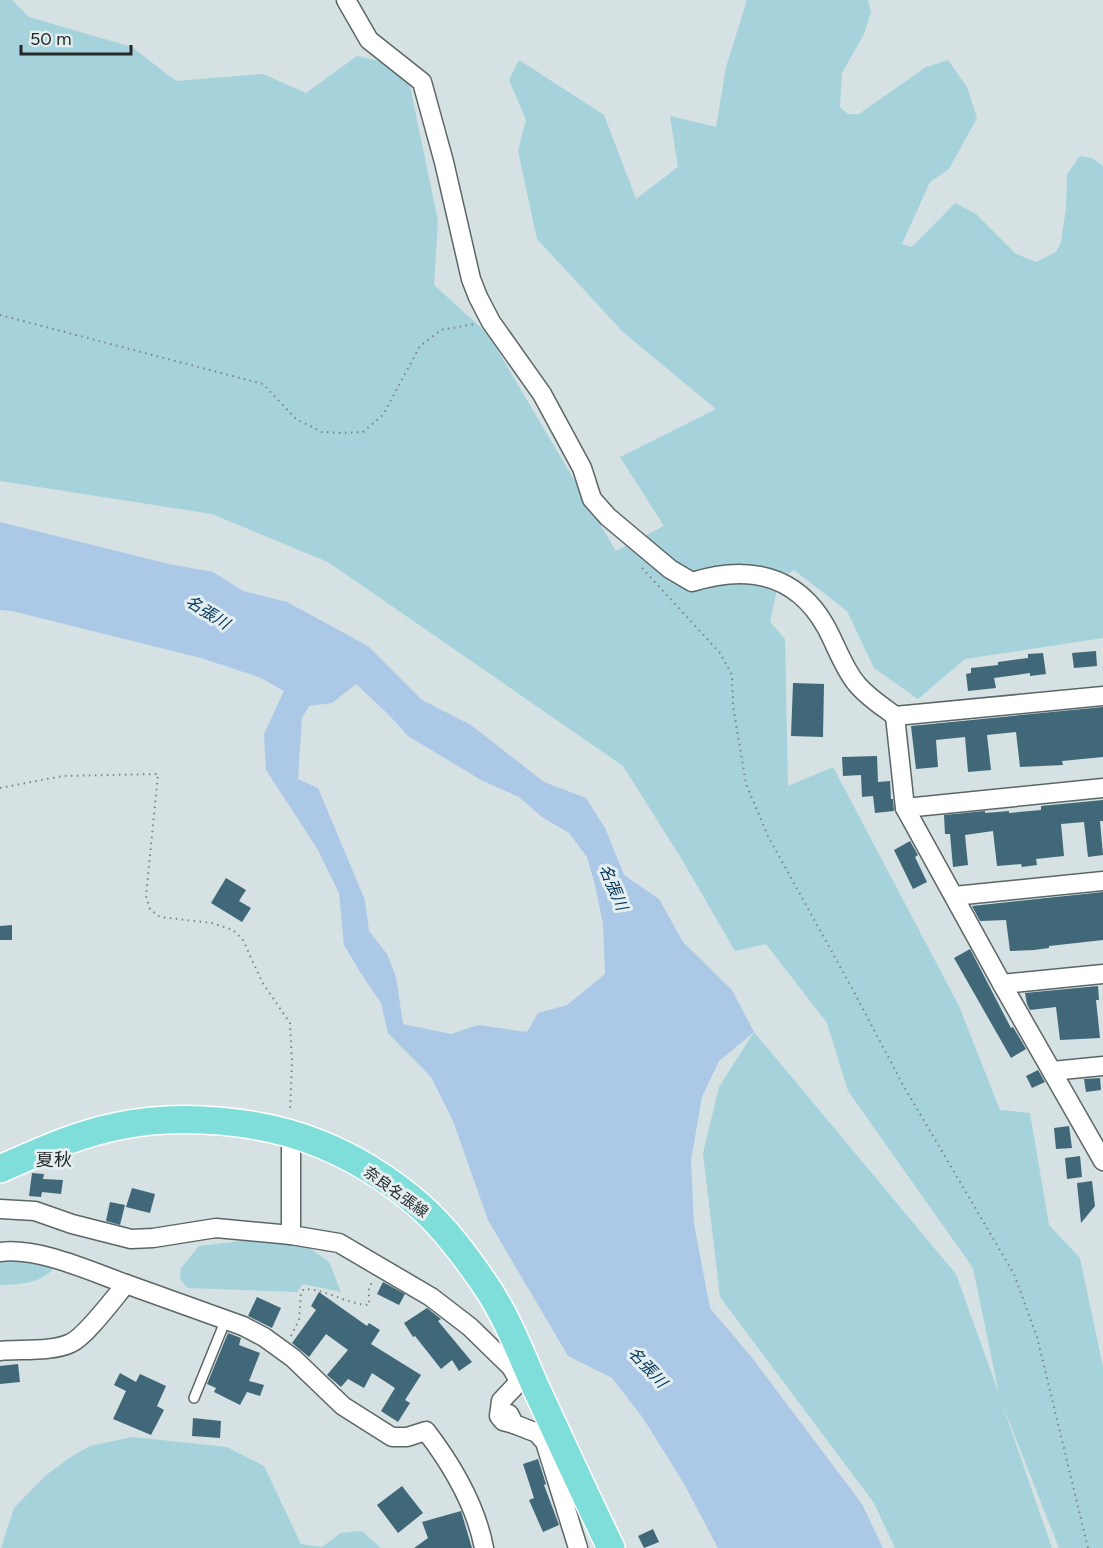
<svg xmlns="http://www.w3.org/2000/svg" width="1103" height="1548" viewBox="0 0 1103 1548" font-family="Figtree,'Noto Sans JP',sans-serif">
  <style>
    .green { fill: #a6d3db }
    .water { fill: #abc9e6; fill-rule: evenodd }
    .building { fill: #416879 }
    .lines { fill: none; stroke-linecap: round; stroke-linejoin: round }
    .lane-casing { stroke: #5c6667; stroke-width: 12 }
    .street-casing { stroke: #5c6667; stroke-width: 21 }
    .primary-casing { stroke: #fff; stroke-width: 30 }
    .path { stroke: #7b8384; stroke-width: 2; stroke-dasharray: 1.5 4.5; stroke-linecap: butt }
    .lane { stroke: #fff; stroke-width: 9 }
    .street { stroke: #fff; stroke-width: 18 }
    .primary { stroke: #7fdeda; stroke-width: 27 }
    .labels { text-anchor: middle; stroke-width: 6; stroke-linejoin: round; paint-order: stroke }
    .street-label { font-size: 15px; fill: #242829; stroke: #e3eef0 }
    .water-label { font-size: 16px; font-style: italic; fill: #003156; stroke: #e3eef0 }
    .quarter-label { font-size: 18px; fill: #242829; stroke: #e3eef0 }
  </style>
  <rect width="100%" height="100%" fill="#d5e1e2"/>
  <!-- green -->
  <g class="green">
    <path d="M0,0H12L29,17L132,47L176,81L263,74L306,93L357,56L406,67L438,221L434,285L488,334L616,551L664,526L620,457L716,409L624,333L537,239L518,151L526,120L509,80L519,60L604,115L636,199L678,167L670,116L716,127L726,67L747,0H868L871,12L864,34L842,73L840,107L848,114H859L926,67L948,60L967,87L977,118L949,169L930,182L902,244L912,247L955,203L976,214L1016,254L1036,262L1056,252L1061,242L1066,208L1067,174L1080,156L1092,158L1103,166V638L965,659L918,699L874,668L847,611L794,570L779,580L770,622L785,639L788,786L833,767L959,1006L1000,1110L1030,1113L1049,1225L1080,1258L1103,1367V1548H1059L1001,1401L1052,1548H895L874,1503L720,1297L703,1153L719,1087L754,1032L956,1274L999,1394L973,1268L848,1091L827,1023L766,944L735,951L681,858L623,766L328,562L212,514L0,481Z"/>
    <path d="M259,1239L309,1247L329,1262L341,1292L303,1284L297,1292L187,1288L180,1278L181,1268L199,1246Z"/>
    <path d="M0,1258L56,1265C43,1284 21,1284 0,1285Z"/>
    <path d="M132,1437L227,1447L264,1466L301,1544L322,1547L341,1533L362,1531L381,1548H1L14,1508L46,1475L71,1457L90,1446Z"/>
  </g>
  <!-- water -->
  <path class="water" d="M0,522L169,564L213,572L243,591L287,602L368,646L422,700L471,725L544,782L586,798L605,828L624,875L659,899L683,942L732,990L754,1032L719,1061L702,1097L691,1160L694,1224L710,1308L753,1359L862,1504L883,1548H718L683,1482L643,1418L612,1378L568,1356L488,1220L453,1121L431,1077L388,1033L381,1003L360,972L344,945L339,893L318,850L266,770L264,734L284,691L261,678L201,658L12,611L0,610ZM356,684L389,715L408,736L481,780L519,797L542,817L569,833L587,857L595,885L603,924L605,974L567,1005L538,1013L527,1032L478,1025L451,1034L403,1024L396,977L387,954L369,931L365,900L318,788L298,779L302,718L309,706L332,703Z"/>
  <!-- building -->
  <g class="building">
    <path d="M1096,651L1097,666L1074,668L1072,653Z"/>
    <path d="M1043,653L1046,674L1030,676V673L994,678L996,688L968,691L966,674L971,673V668L998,665V662L1028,658V654Z"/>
    <path d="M793,683L824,684L823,737L791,736Z"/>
    <path d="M1103,707V757L1062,761L1063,765L1020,767L1016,732L987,735L991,770L968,772L965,737L936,740L938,767L916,769L911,726Z"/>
    <path d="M877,756L878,782L890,781L891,799H893L894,811L875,813L873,796L862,797L861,775L843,776L842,757Z"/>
    <path d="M1103,800V821H1100L1103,855L1088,857L1084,822L1061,824L1064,856L1036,859L1037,865L1022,867L1021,864L997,866L993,831L965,835L968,865L953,867L950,834H945L944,815L985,811V813L1009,811V813L1041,810V806Z"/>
    <path d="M910,841L918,855L915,857L927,882L913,889L894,850Z"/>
    <path d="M226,878L246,890L239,901L251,908L242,922L211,903Z"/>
    <path d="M1103,892V940L1049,946V948L1034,950L1010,951L1006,920L980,921L972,906Z"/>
    <path d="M12,925V940H0V926Z"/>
    <path d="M970,949L1011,1028L1013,1027L1026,1049L1011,1058L954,958Z"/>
    <path d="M1098,986L1099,1000H1096L1100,1038L1060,1040L1056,1007L1030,1010L1027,1004L1025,993Z"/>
    <path d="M1038,1070L1045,1082L1032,1088L1026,1076Z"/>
    <path d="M1100,1078L1101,1090L1086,1092L1084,1079Z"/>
    <path d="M1069,1126L1072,1148L1056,1149L1054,1128Z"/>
    <path d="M1080,1156L1082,1177L1067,1179L1065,1158Z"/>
    <path d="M32,1173L44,1174L43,1179L63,1180L61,1194L42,1192L41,1197L29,1196Z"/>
    <path d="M1092,1181L1095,1206L1081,1223L1077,1183Z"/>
    <path d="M132,1188L155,1194L150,1213L126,1207Z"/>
    <path d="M110,1202L125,1205L120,1225L106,1221Z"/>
    <path d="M383,1282L405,1294L399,1305L377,1294Z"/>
    <path d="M319,1292L367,1326L369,1323L380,1330L371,1344L421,1375L405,1400L410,1403L398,1422L381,1411L395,1388L372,1373L364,1388L348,1379L341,1387L327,1375L348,1350L326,1334L309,1357L292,1343L316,1310L311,1306Z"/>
    <path d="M257,1297L281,1308L272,1328L248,1316Z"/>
    <path d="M427,1308L441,1319L438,1321L472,1362L459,1371L452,1360L441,1369L415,1336L413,1337L404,1323Z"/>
    <path d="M228,1333L241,1338L239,1345L260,1353L249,1381L264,1385L260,1396L247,1392L240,1405L214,1392L216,1388L207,1384Z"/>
    <path d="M18,1364L20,1382L0,1384V1366Z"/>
    <path d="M120,1373L136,1382L140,1374L166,1386L157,1406L164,1410L151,1435L113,1419L126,1391L114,1385Z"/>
    <path d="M193,1418L221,1421L220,1438L192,1436Z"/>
    <path d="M538,1459L546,1484L544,1485L559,1525L543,1532L529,1500L534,1498L523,1464Z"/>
    <path d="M402,1486L423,1513L398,1533L377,1505Z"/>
    <path d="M461,1511L472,1548H414L428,1538L422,1522Z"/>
    <path d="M653,1529L659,1542L644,1548L638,1536Z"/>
  </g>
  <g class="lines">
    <!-- lane casing -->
    <g class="lane-casing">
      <path id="lane" d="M194,1398L222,1329L224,1319"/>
    </g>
    <!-- street casing -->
    <g class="street-casing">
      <g id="street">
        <path d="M346,0L369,40L422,82L444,162L471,279L478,297L491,322L542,394L582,468L592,499L608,517L670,569L692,582C746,565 796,573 826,627C836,645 843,667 856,683C866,696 882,706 895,716L1103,696"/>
        <path d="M895,716L905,808L1002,984L1103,1161"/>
        <path d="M905,808L1103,788"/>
        <path d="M954,896L1103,881"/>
        <path d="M1002,984L1103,974"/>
        <path d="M1052,1071L1103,1066"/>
        <path d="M291,1135V1235"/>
        <path d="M0,1209L35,1211L72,1224L131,1239L153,1238L216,1228L291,1235L339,1243L431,1297L470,1327L511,1367L518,1379V1383L501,1401L499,1416L503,1421L514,1424"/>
        <path d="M0,1252C38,1247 90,1271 126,1284"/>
        <path d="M0,1351C20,1349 53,1352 71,1343C86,1336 114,1298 126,1284L243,1326L264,1337L293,1358L343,1406L392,1437H407L426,1431C452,1465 476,1506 484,1548"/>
        <path d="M509,1414L514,1424L537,1433L545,1442L578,1548"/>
      </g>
    </g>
    <!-- primary casing -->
    <g class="primary-casing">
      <path id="primary" d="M0,1169C39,1152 77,1134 119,1126C180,1113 262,1120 320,1144C355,1158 391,1181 420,1206C446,1229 467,1258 486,1286C507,1317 521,1354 536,1388C561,1442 585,1495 611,1548"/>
    </g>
    <!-- path -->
    <g class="path">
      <path d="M0,315L263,384L296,419L322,432L340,433L363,432L383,415L420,346L441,330L474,324"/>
      <path d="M642,568L720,653L732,675L733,706L746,784L768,836L854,992L903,1085L1014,1274L1037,1337L1088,1548"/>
      <path d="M0,788L63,776L158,774L146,896L150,909L160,917L212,923L233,930L243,940L262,982L290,1023L292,1062L290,1112"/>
      <path d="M291,1336L299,1320L301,1293L304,1289C326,1289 346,1304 369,1305V1288L373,1280"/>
    </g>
    <!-- lane -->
    <use href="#lane" class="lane"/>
    <!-- street -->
    <use href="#street" class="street"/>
    <!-- primary -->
    <use href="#primary" class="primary"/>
  </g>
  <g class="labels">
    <!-- street labels -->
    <g class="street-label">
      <text transform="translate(396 1192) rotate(36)" y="5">奈良名張線</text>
    </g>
    <!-- water labels -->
    <g class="water-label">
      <text transform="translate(208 612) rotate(32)" y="6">名張川</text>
      <text transform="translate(614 887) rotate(67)" y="6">名張川</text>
      <text transform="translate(648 1367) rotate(47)" y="6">名張川</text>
    </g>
    <!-- quarter labels -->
    <g class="quarter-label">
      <text x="54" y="1166">夏秋</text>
    </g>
  </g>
  <!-- scale -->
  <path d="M21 45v9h110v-9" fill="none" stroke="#242829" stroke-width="3"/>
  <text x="30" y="45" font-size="18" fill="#242829" stroke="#e3eef0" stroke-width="4.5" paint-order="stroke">50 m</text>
</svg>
